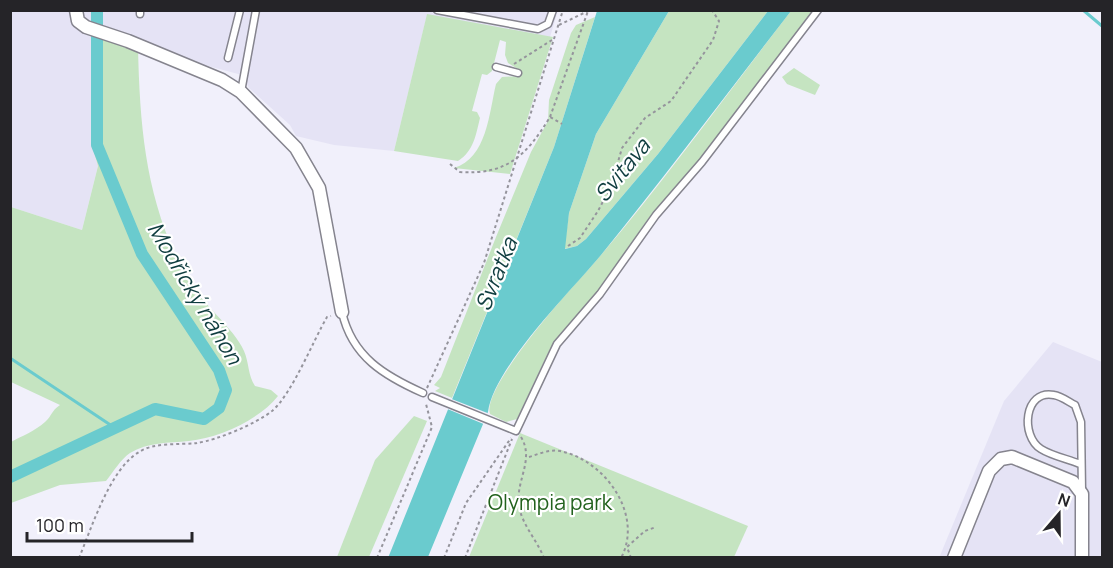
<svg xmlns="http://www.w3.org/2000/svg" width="1113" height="568" viewBox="0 0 1113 568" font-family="Manrope,sans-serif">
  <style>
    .built { fill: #e5e3f5 }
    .green { fill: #c5e4c1 }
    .water { fill: #6acbce }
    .pier { fill: #f1f0fb }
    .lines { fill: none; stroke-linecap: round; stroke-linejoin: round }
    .stream { stroke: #6acbce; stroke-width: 3 }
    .canal { stroke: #6acbce; stroke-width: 12 }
    .service-casing { stroke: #85848e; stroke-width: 9 }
    .minor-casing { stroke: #85848e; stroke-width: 15 }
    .path { stroke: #95949c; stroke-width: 2; stroke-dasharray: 3 3; stroke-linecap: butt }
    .service { stroke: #fff; stroke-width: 6 }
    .minor { stroke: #fff; stroke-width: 12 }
    .labels { text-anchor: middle; stroke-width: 4.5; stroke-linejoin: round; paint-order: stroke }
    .park-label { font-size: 21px; fill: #22621d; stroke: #fff }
    .water-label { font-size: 22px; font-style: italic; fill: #0f3d3f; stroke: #fff }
  </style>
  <rect width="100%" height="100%" fill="#f1f0fb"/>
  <!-- built -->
  <g class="built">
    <path d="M11,11H558L550,37L427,15L394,151L334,145L296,136L290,125L249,88L242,75L92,35L91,142L98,166L82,230L11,207Z"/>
    <path d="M1053,342L1102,362V557L939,558L1004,401Z"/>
  </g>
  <!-- green -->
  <g class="green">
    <path d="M669,11H768L658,154L586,239L577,246L564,249L569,213L596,134Z"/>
    <path d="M791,11H813L703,155L648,219L604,284L550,349L517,419L506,422L490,414C481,389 568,291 588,270C659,189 725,96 791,11Z"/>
    <path d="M427,14L553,37L510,174L454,168C487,158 489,113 496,84L502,77L520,76L521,71L508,63L505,55L506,42L500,40L492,71L487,75L482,74L472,111L477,112L480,118C476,134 474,151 458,161L394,151Z"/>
    <path d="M595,17L554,147L452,398L435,391L440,388L434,385L441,377L496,237L531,152L548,121L549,100L571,33L576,25Z"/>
    <path d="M92,35L138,48C140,131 146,200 185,275C198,300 235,329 244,351C249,362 248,376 255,386L271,390L278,396C259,420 219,438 189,441C168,443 148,442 130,453C121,459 113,472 106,481L60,485L11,503V442C22,436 35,431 45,422C52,416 51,411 60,405L11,382V207L82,230L98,166L91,142Z"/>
    <path d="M794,68L820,85L815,95L787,84L782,77Z"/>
    <path d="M414,416L427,421L369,557H337L375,460Z"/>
    <path d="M520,433L748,526L734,557H469Z"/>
  </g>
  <!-- water -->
  <path class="water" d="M597,11H669L596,134L569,213L565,249L577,246L586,239L658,154L768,11H791C728,92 666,175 601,255C571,291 494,367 488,412L428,557L388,558L554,147Z"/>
  <!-- pier -->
  <path class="pier" d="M449,398L490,414L486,425L445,408Z"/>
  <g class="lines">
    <!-- stream -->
    <g class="stream">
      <path d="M1083,10L1102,26"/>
      <path d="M10,358L115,428"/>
    </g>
    <!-- canal -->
    <path class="canal" d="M10,477L155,409L204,419L219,408L226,390L219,370L142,254L97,145V10"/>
    <!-- service casing -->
    <g class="service-casing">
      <g id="service">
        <path d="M437,10L538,29L548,24L553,10"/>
        <path d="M140,14V10"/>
        <path d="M228,58L240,10"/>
        <path d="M496,67L518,73"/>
        <path d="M241,92L256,10"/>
        <path d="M342,312C352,357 385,376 423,393"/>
        <path d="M432,397L516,431L557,344L600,294L656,215L702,162L818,10"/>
        <path d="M1080,464C1068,459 1052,456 1041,449C1020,436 1024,389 1054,395C1061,396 1069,402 1075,405L1081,422L1082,491"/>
      </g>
    </g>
    <!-- minor casing -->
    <g class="minor-casing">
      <g id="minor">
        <path d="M76,10L78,21L86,27L128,41L222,80L241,92L296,148L319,188L342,312"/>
        <path d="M954,558L989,471L1001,459L1012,457L1073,482L1082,494V558"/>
      </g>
    </g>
    <!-- path -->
    <g class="path">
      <path d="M559,25L588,11"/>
      <path d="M514,64L552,40"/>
      <path d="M550,117L588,11"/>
      <path d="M450,164L460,172C507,175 526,156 550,117L562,124"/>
      <path d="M568,246L580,238L598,211L611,186L622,148L645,118L671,101L713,40L719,21L712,10"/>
      <path d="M427,388L484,263L563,10"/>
      <path d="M521,437C535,460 515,481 519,506C522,525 537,540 544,558"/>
      <path d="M529,457C539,454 549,449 560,451C605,460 644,515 621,558"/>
      <path d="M79,558C92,527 110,469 139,452C154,442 180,445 197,443C217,440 256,424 272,411C292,394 313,341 327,317L331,316"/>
      <path d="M377,558L432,427L426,404"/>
      <path d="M444,558L466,503L511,438"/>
      <path d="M465,558L512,439"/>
      <path d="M631,558L627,547L645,531L656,527"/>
    </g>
    <!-- service -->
    <use href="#service" class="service"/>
    <!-- minor -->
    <use href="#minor" class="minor"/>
  </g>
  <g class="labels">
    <!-- park labels -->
    <g class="park-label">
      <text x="550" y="510">Olympia park</text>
    </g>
    <!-- water labels -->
    <g class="water-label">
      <text transform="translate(622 170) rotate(-51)" y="8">Svitava</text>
      <text transform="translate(496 274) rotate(-68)" y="8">Svratka</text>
      <text transform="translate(195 293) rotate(59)" y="8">Modřický náhon</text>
    </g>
  </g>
  <!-- border -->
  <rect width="1113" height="568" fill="none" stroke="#252428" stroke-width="24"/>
  <!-- north arrow -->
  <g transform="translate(1059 514) rotate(20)" stroke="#ffffff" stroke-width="4.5" paint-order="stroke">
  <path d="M0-4.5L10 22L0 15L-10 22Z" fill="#252428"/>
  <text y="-9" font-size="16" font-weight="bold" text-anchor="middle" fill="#252428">N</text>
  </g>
  <!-- scale -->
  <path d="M27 532v9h165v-9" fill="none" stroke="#252428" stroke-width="3"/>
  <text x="36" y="532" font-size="18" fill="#252428" stroke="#ffffff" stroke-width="4.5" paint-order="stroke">100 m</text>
</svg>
